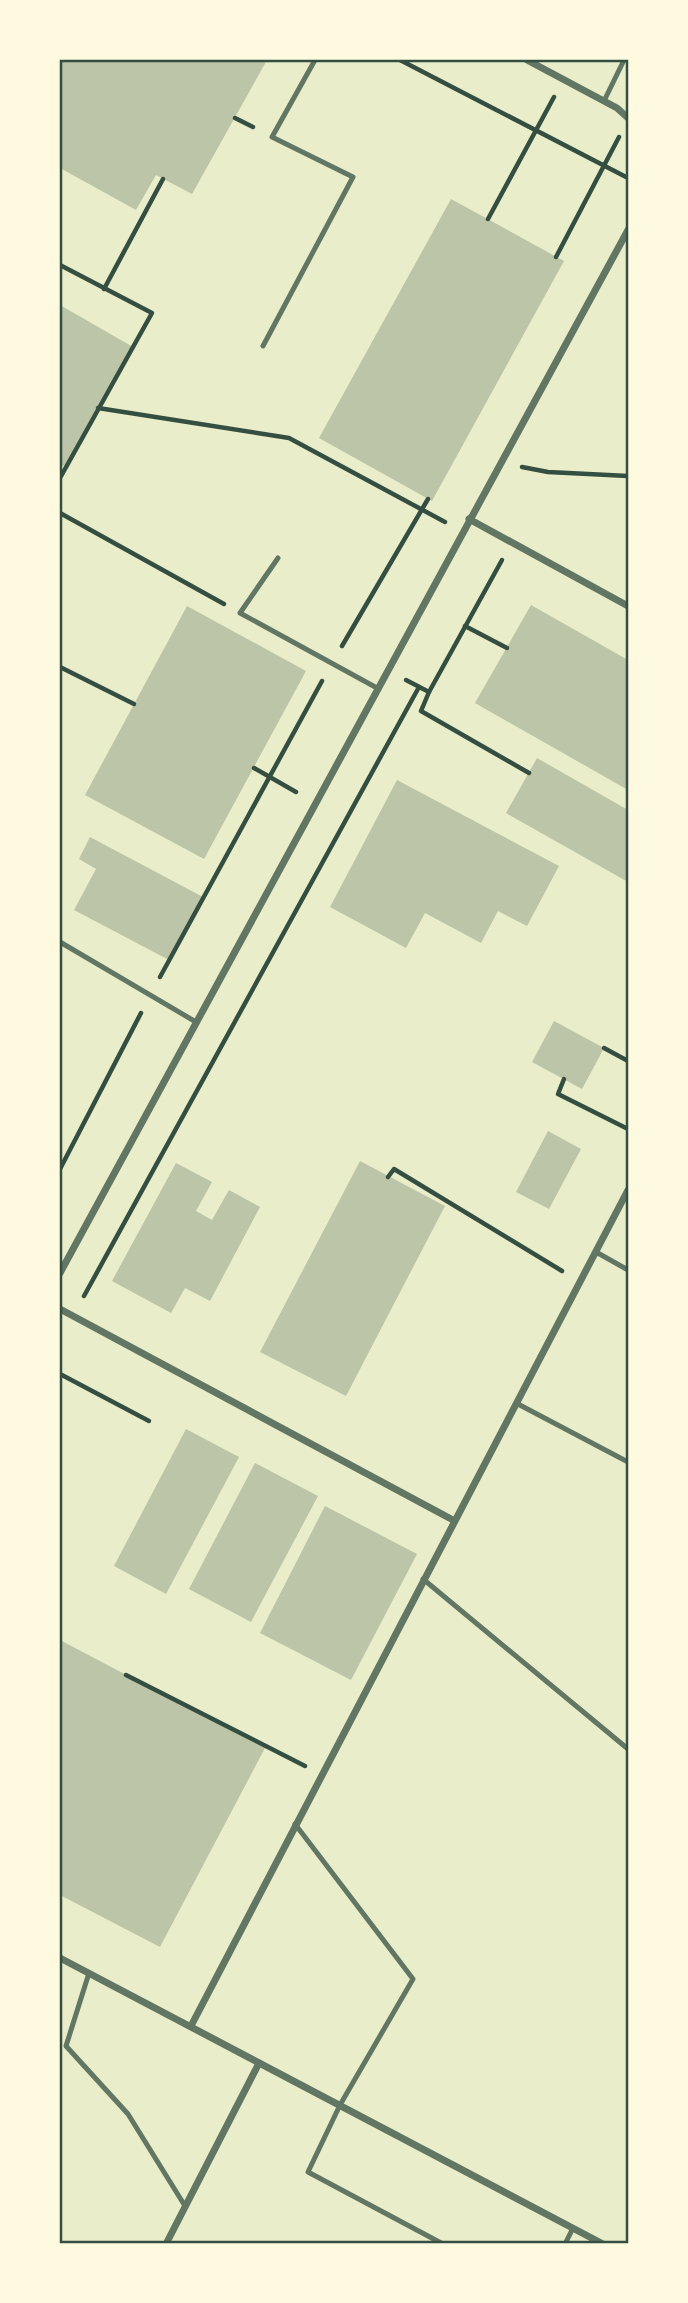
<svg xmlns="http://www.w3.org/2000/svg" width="688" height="2303" viewBox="0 0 688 2303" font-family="'PT Sans Narrow',sans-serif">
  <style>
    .building { fill: #bcc5a7 }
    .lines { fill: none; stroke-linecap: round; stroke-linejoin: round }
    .path { stroke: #344e41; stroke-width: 4.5 }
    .service { stroke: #617663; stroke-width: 5 }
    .minor { stroke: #617663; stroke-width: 7 }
    .neatline { fill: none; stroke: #344e41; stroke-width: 2.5 }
  </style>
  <rect width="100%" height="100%" fill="#e9edc9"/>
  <!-- building -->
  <g class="building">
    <path d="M60,60H267L192,194L156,175L136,210L60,168Z"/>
    <path d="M451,199L564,261L432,501L319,438Z"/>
    <path d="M60,305L133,347L65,467L60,464Z"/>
    <path d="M531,605L628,660V790L475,703Z"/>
    <path d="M187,606L306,671L204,859L85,795Z"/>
    <path d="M537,758L628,810V882L506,813Z"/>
    <path d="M397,780L559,866L527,926L498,911L481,943L425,913L406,948L330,907Z"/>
    <path d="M90,837L203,897L169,960L74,910L96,869L79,859Z"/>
    <path d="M554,1021L604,1048L582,1089L532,1062Z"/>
    <path d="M548,1131L581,1149L549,1209L516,1192Z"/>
    <path d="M360,1161L445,1206L346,1396L260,1352Z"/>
    <path d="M176,1163L212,1182L196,1211L212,1220L229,1190L260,1207L210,1301L185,1288L171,1313L112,1281Z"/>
    <path d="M186,1429L239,1457L166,1594L114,1566Z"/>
    <path d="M255,1463L318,1496L251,1622L189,1589Z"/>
    <path d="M325,1506L417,1554L351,1680L260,1633Z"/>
    <path d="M60,1640L265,1748L160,1947L60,1895Z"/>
  </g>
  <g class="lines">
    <!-- path -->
    <g class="path">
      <path d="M400,60L628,178"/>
      <path d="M235,118L253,127"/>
      <path d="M488,219L554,97"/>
      <path d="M556,257L619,137"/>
      <path d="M60,265L152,313L60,478"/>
      <path d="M104,289L163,179"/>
      <path d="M98,408L289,438L445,522"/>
      <path d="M522,467L548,472L628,476"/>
      <path d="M60,513L224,604"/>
      <path d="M465,626L507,648"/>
      <path d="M342,646L428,499"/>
      <path d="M60,667L134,704"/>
      <path d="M406,680L429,692L502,560"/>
      <path d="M429,692L421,711L529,773"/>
      <path d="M254,768L296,792"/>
      <path d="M160,977L322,681"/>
      <path d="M604,1048L628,1061"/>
      <path d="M564,1079L558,1094L628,1129"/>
      <path d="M60,1169L141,1013"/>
      <path d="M388,1177L394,1169L562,1271"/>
      <path d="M84,1296L419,687"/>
      <path d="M60,1374L149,1421"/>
      <path d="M126,1675L305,1766"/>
    </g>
    <!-- service -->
    <g class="service">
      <path d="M604,101L624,60"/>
      <path d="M263,346L353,177L272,137L315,60"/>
      <path d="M278,558L240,613L377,688"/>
      <path d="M60,942L196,1022"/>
      <path d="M596,1252L628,1270"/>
      <path d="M516,1403L628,1462"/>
      <path d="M423,1579L628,1749"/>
      <path d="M295,1824L413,1979L340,2105L308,2172L443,2244"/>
      <path d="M89,1973L66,2046L128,2114L185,2206"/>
      <path d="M565,2244L573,2228"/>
    </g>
    <!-- minor -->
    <g class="minor">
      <path d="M527,60L617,108L628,118"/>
      <path d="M469,519L628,606"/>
      <path d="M60,1273L628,230"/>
      <path d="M60,1309L453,1520"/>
      <path d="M60,1958L603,2244"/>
      <path d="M191,2026L628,1190"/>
      <path d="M166,2244L259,2063"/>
    </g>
  </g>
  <!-- border -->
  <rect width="688" height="2303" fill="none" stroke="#fefae0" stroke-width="122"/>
  <rect x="61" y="61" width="566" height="2181" class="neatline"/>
</svg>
